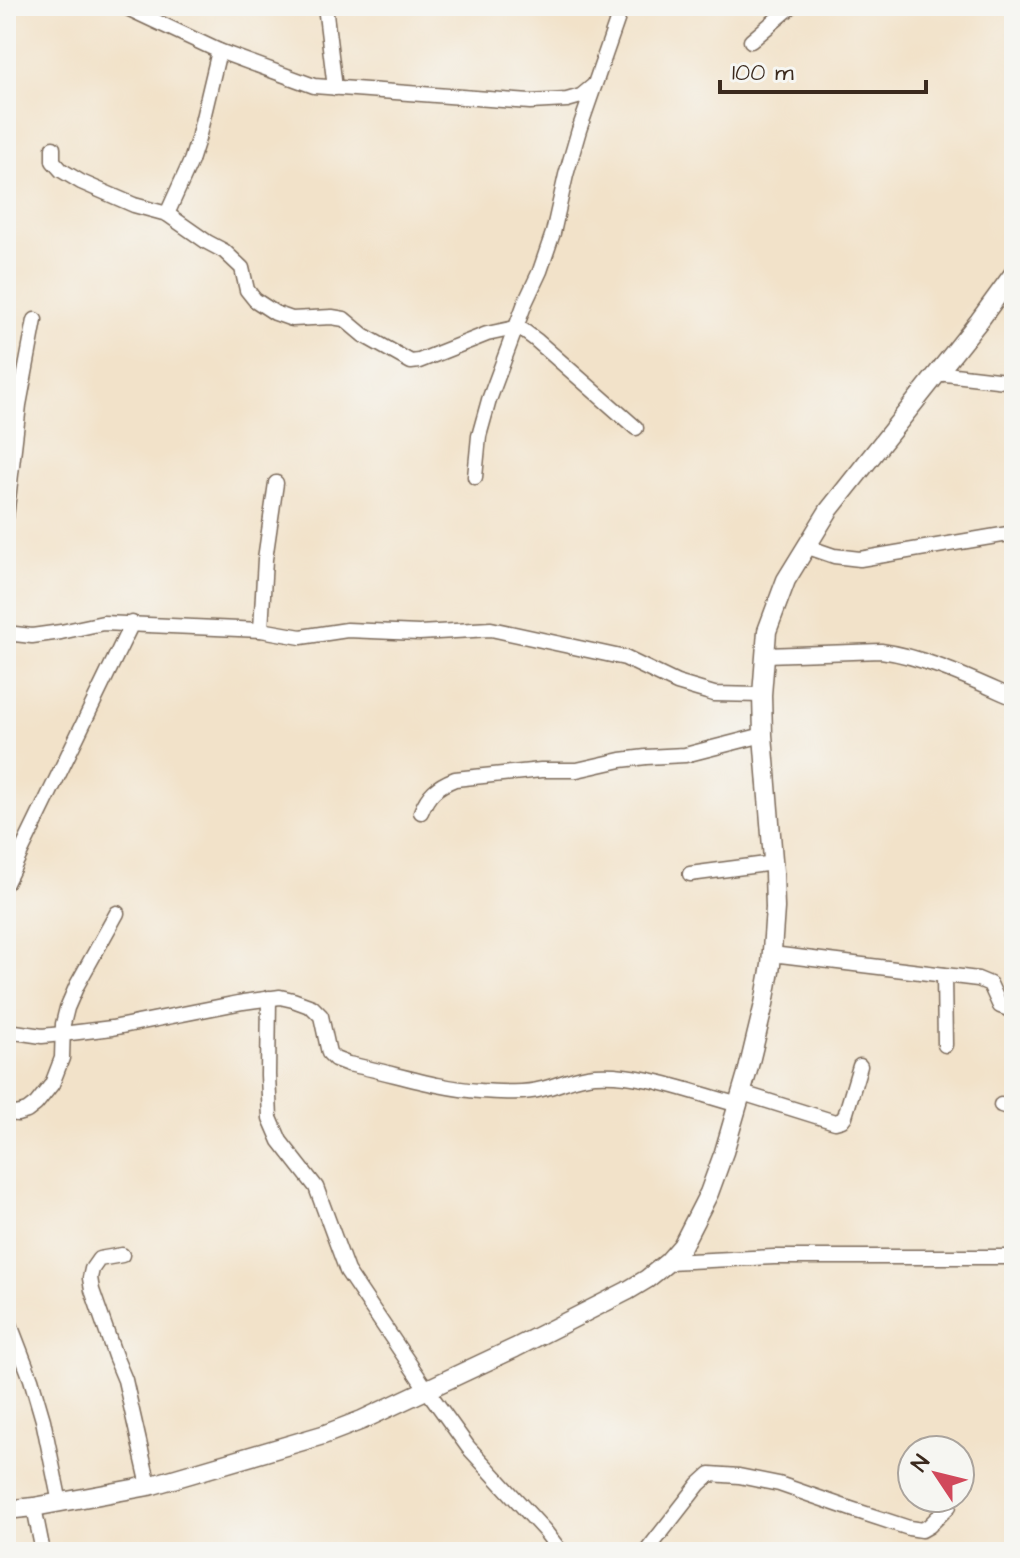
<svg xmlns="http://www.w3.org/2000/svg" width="1020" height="1558" viewBox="0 0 1020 1558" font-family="'Architects Daughter',sans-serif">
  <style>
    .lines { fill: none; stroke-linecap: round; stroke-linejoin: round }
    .minor-casing { stroke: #7b6a5a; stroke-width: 17 }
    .tertiary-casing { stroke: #7b6a5a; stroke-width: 21 }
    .minor { stroke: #fff; stroke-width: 14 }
    .tertiary { stroke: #fff; stroke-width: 18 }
  </style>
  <rect width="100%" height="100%" fill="#f6f6f2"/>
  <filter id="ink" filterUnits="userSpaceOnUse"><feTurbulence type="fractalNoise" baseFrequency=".0125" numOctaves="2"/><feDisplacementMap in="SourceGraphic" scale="16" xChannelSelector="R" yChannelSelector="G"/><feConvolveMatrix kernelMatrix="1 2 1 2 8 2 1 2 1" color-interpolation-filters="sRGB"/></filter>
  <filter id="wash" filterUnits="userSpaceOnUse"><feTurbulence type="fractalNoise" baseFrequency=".006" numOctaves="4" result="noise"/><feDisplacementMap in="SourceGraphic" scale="32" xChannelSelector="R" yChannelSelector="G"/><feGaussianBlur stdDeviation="1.8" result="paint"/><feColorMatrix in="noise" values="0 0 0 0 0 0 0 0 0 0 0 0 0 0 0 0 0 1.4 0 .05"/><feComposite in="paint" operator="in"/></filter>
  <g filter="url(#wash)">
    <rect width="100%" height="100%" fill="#f2e2c9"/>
  </g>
  <g filter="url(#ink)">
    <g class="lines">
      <!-- minor casing -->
      <g class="minor-casing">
        <g id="minor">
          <path d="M123,6L219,51L314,86L530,102L567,100L581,96L593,86"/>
          <path d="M325,6L335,88"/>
          <path d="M751,41L792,6"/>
          <path d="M53,148V161L61,170L81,182L134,205L167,214L207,242L224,251L242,268L247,290L255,300L275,313L292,319L332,317L344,319L363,335L411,362L419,361L487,334L515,328L524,331L536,340L636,428"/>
          <path d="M167,214L191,161L198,139L219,51"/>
          <path d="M937,373L1014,382"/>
          <path d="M475,477L479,436L489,400L525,303L540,271L553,233L566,175L579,130L622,6"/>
          <path d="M6,517L19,405L35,320"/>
          <path d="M805,546L834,556L860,559L1014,533"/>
          <path d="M261,630L265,559L276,483"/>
          <path d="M6,633L32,636L61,632L103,623L261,630L301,637L347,630L419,633L491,629L625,658L677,683L714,694L762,695"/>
          <path d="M766,655L881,651C926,657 973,680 1014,698"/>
          <path d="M421,812C428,794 437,786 455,779L541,770H577L621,760L646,757L685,755L763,735"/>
          <path d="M690,874L774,863"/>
          <path d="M6,883L132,623"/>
          <path d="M772,954L978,979L990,984L1000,1006L1014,1011"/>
          <path d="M944,975L945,1045"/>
          <path d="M269,998L268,1075L270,1118L280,1141L316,1187L347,1271L427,1390L468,1447L544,1530L561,1552"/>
          <path d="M6,1028L15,1032L42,1036L62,1034L112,1028L243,1002L280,997L293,1000L312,1007L321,1016L329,1053L335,1059L348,1064C390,1072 439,1089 480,1091C499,1092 523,1094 542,1089C560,1085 576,1076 595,1075C642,1072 694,1093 739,1105"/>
          <path d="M742,1093L835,1122L842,1120L845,1116L860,1066"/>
          <path d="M1001,1105L1014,1109"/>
          <path d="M6,1112L17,1114L27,1111L36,1104L52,1084L62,1058L63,1024L67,1008L77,985L117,913"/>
          <path d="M122,1255L99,1259L92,1269L90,1278L92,1290L115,1356L125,1380L149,1486"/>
          <path d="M668,1262L774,1257H1014"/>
          <path d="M6,1314L31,1379L43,1420L60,1503"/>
          <path d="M34,1507L43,1552"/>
          <path d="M646,1552L699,1484L710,1474L739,1476L779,1484L851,1509L909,1528L922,1530L929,1526L949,1506"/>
        </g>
      </g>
      <!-- tertiary casing -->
      <g class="tertiary-casing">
        <path id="tertiary" d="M6,1510L34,1507L149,1486L323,1435L362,1420L515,1348L627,1291L647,1279L668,1262L682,1246L709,1193L724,1152L748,1070L764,1004L771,965L775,908L774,872L763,735L762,695L767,631L786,580L829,510L979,321L1014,273"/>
      </g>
      <!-- minor -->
      <use href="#minor" class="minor"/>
      <!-- tertiary -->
      <use href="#tertiary" class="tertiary"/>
    </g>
  </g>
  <!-- margin -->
  <rect width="1020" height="1558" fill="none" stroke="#f6f6f2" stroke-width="32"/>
  <!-- north arrow -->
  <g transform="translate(936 1474) rotate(305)"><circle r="38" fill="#f6f6f2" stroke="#aba49d" stroke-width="2"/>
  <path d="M0-6L14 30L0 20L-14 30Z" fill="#d1495b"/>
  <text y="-12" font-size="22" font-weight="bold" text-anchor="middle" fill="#3b2a1e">N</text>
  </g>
  <!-- scale -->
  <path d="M720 80v12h206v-12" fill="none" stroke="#3b2a1e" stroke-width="4"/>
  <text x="732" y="80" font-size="24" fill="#3b2a1e" stroke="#f6f6f2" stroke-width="6" paint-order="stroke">100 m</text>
</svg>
